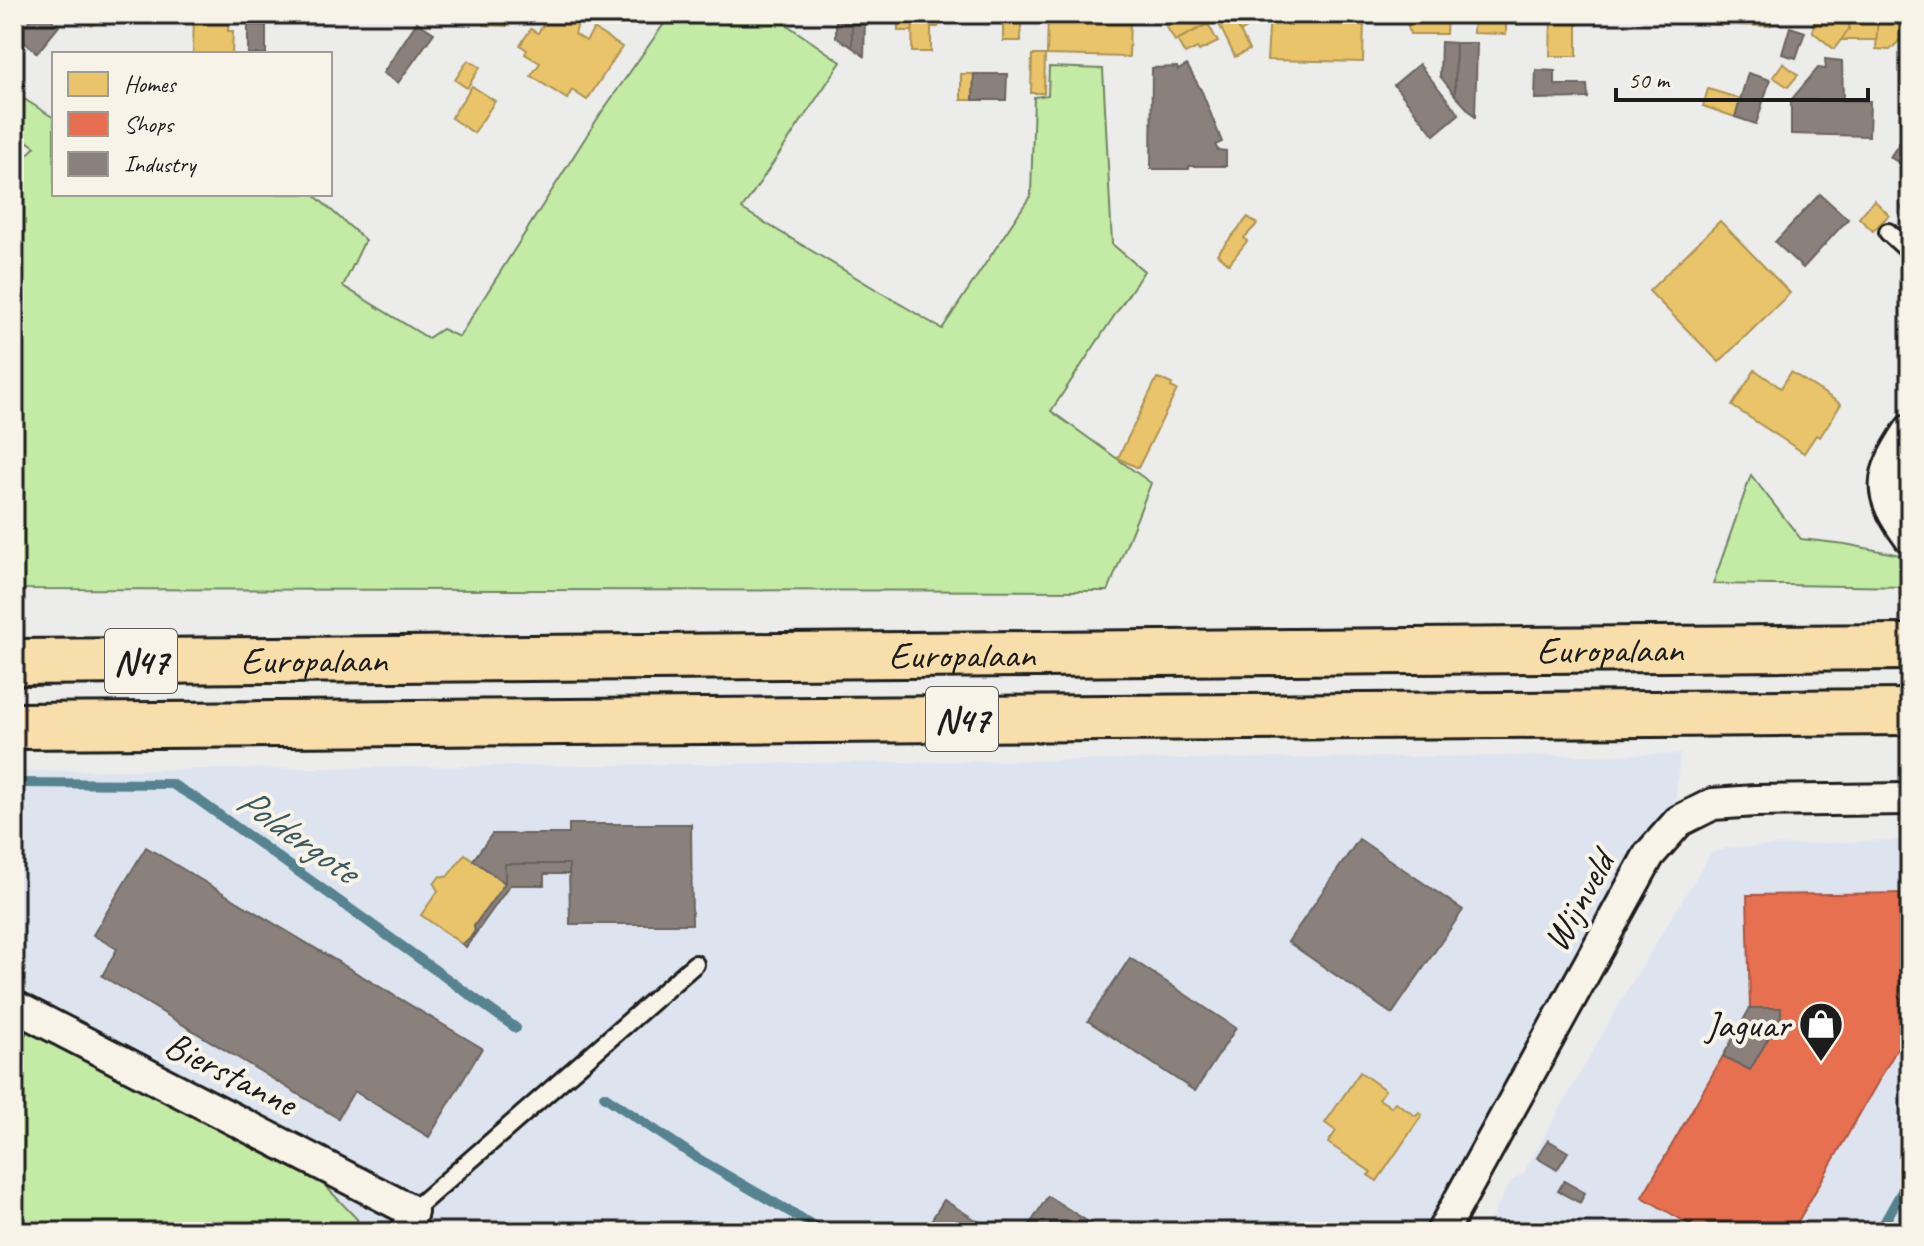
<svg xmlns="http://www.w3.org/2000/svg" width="1924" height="1246" viewBox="0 0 1924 1246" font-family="Caveat,sans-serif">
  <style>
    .built { fill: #dee4ef }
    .green { fill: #c4eba6; stroke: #708461; stroke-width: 2 }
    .homes { fill: #e9c46a; stroke: #ac9253; stroke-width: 2 }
    .shops { fill: #e76f51; stroke: #aa5641; stroke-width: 2 }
    .industry { fill: #8a817c; stroke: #69635f; stroke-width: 2 }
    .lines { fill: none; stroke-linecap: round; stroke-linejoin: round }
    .stream { stroke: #56838f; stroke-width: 10 }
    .lane-casing { stroke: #1c1c1c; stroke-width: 22 }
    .street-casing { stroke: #1c1c1c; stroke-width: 36 }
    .highway-casing { stroke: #1c1c1c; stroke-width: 50 }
    .lane { stroke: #f7f3e8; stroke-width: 16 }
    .street { stroke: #f7f3e8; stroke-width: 30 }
    .highway { stroke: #f8deab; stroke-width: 44 }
    .labels { text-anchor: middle; stroke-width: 8; stroke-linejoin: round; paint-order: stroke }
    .shield { fill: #f7f3e8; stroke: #5e5c59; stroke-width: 2 }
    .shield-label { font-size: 36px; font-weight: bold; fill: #1c1c1c }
    .street-label { font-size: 38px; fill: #1c1c1c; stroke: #f7f3e8 }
    .poi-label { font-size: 38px; fill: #1c1c1c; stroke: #f7f3e8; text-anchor: end }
    .water-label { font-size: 40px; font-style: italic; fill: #3e585f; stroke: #f7f3e8 }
  </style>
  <rect width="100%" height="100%" fill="#ececeb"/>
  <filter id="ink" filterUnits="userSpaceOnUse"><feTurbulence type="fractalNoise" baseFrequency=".0125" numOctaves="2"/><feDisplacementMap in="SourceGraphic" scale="16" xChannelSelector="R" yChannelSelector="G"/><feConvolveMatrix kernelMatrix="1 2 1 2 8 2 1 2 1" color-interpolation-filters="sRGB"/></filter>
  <g filter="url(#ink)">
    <!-- built -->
    <g class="built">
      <path d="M1680,754L1675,805L1641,842L1422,1232H384L357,1219L311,1171L14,1015V771Z"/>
      <path d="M1910,839V1232H1484L1511,1181L1523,1174L1626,992L1711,853L1726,848Z"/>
    </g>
    <!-- green -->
    <g class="green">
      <path d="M671,14H771L841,62L742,209L942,329L1031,195L1034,97L1048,95L1049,67L1103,69L1112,244L1144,271L1051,411L1151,483L1108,591L14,589V168L35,147L14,132V106L21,97L54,118V194H313L365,240L343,286L428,338L442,329L459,337L601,113Z"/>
      <path d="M1751,475L1801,539L1845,544L1905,556L1910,559V587L1713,584Z"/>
      <path d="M32,1024L311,1171L357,1219L361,1232H14V1053Z"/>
    </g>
    <!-- homes -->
    <g class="homes">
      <path d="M80,14H102L92,26L78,16Z"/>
      <path d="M194,14H229L228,31H233L232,54H190L193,52Z"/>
      <path d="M261,14H295L294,19L261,18Z"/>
      <path d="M466,14H514V16L507,26L484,25V16Z"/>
      <path d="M550,14H562L578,24L575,34L586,41L594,29L622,47L587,100L572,90L567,99L531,76L540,63L525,54L527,50L520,45L531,29L538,33Z"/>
      <rect x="898" y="14" width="15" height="17"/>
      <path d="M913,14H959V19H939L938,27H931V52H912Z"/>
      <rect x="1003" y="14" width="18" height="27"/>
      <path d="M1048,14H1130L1129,57L1047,55Z"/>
      <path d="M1159,14H1181L1184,19L1191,14H1209L1213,21L1175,41Z"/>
      <path d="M1214,14H1232L1249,50L1235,57Z"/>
      <path d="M1232,14H1246L1252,25L1240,32Z"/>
      <path d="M1270,14L1364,17L1363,62L1267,60Z"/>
      <path d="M1405,14H1447L1446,34H1410Z"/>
      <path d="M1474,14H1506V34L1473,33Z"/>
      <path d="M1536,14H1577V56H1550L1551,18H1536Z"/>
      <path d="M1673,14H1690V22L1673,23Z"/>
      <path d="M1705,14H1770V26L1705,24Z"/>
      <path d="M1818,14H1849V30L1834,49L1813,32L1814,21H1818Z"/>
      <path d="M1849,14H1878L1877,40H1841L1849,30Z"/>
      <path d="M1878,14H1909V24L1904,31H1900V40L1890,50L1876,49Z"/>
      <path d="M1208,24L1218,42L1199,51L1197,48L1185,54L1177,40Z"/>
      <path d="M1032,55H1045L1044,93H1031Z"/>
      <path d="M468,60L480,67L467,88L455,80Z"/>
      <path d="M1783,63L1798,75L1788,87L1773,77Z"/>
      <path d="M961,74H974L973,100H961Z"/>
      <path d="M472,86L495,101L474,133L451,118Z"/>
      <path d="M1708,89L1741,99L1735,117L1703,106Z"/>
      <path d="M1910,195V214L1901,208Z"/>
      <path d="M1874,200L1889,215L1873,231L1859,218Z"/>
      <path d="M1248,217L1257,224L1244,238L1247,241L1229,264L1217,254Z"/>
      <path d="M1720,221L1790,293L1719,362L1649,291Z"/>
      <path d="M1755,370L1781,388L1791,372L1841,404L1820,437L1816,435L1804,453L1732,406Z"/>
      <path d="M1157,378L1172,384L1171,387L1177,390L1138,468L1118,458Z"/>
      <path d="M465,854L505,883L474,926L475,931L469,939L462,944L421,915L438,891L434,884L440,876L447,877Z"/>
      <path d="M1360,1072L1385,1090L1379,1099L1391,1107L1395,1102L1416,1116L1419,1113L1422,1115L1377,1181L1368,1175L1371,1172L1328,1143L1336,1131L1325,1123Z"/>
    </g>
    <!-- shops -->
    <path class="shops" d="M1910,893V1026L1792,1232H1703L1642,1197L1723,1056L1750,1070L1781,1016V1008H1750L1747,895Z"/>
    <!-- industry -->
    <g class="industry">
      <path d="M35,14H45L59,26L37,53L16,35Z"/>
      <path d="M836,14H852V47L836,37Z"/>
      <path d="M852,19L865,20L864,56L852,47Z"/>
      <rect x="248" y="22" width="18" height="32"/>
      <path d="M417,22L434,33L398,83L383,73Z"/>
      <path d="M1790,27L1805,32L1796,58L1782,54Z"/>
      <path d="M1441,42L1456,43L1455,95L1440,76Z"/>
      <path d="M1456,43H1477L1475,117L1455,95Z"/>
      <path d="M1825,59L1842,61L1843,101L1791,100L1818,68L1826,69Z"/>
      <path d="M1419,64L1459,114L1434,135L1394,85Z"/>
      <path d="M1187,65L1202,92L1222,142L1215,145L1218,150L1226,151V166H1189V169H1151L1152,68L1177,67L1178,70Z"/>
      <path d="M1536,70L1555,71V85H1587L1588,98L1535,99Z"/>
      <path d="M1748,73L1770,80L1756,124L1735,117Z"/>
      <path d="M974,74H1007L1006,100H973Z"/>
      <path d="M1791,100L1870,101L1869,136L1791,134Z"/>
      <path d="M1907,132L1910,134V161L1905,167L1890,157Z"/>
      <path d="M1820,194L1848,219L1803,268L1775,242Z"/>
      <path d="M569,824H691L692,924H570L569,864H505V883L473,860L492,834H569Z"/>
      <path d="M1359,839L1463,910L1392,1014L1288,942Z"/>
      <path d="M146,847L482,1048L429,1137L354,1091L338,1118L102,976L117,949L93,935Z"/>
      <path d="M505,864H569V874H544V885H510L466,947L462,944L469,939L475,931L474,926L505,883Z"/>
      <path d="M1130,958L1236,1028L1195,1091L1088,1021Z"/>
      <path d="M1750,1008H1781V1016L1750,1070L1723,1056Z"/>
      <path d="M1548,1140L1568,1152L1557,1170L1537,1158Z"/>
      <path d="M1564,1181L1585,1193L1580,1203L1558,1191Z"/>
      <path d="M1048,1196L1104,1232H1025Z"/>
      <path d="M944,1200L987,1227L983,1232H924Z"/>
    </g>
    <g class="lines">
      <!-- stream -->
      <g class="stream">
        <path d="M14,783L172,784L197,799L516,1028"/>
        <path d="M604,1096L697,1158L825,1232"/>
        <path d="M1879,1232L1910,1177"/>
      </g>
      <!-- lane casing -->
      <g class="lane-casing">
        <g id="lane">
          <path d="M1888,232L1910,252"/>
          <path d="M412,1211L695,964"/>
        </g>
      </g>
      <!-- street casing -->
      <g class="street-casing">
        <g id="street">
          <path d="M1910,430C1879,477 1876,492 1910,538"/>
          <path d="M14,1006L412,1211L407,1232"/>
          <path d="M1442,1232L1649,855L1679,821L1713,804L1755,801L1910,799"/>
        </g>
      </g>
      <!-- highway casing -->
      <g class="highway-casing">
        <g id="highway">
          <path id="s1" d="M14,662L1910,647"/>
          <path d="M14,726L1910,712"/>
        </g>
      </g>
      <!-- lane -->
      <use href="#lane" class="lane"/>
      <!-- street -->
      <use href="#street" class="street"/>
      <!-- highway -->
      <use href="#highway" class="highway"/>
    </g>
  </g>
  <!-- icons -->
  <defs>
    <g id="shop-pin" transform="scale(2.3)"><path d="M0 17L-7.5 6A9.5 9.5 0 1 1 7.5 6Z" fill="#1c1c1c" stroke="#f7f3e8"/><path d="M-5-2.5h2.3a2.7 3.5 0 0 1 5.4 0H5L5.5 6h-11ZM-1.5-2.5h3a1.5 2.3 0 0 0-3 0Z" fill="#fff"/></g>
  </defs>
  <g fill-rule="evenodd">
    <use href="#shop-pin" x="1821" y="1024"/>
  </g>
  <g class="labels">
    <!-- shield labels -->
    <g class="shield">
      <rect x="105" y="629" width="72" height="64" rx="6"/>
      <rect x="926" y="687" width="72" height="64" rx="6"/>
    </g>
    <g class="shield-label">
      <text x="141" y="674">N47</text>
      <text x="962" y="732">N47</text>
    </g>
    <!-- street labels -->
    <g class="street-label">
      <text dy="13" stroke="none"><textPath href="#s1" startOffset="1596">Europalaan</textPath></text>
      <text dy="13" stroke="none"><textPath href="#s1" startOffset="948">Europalaan</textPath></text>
      <text dy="13" stroke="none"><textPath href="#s1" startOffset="300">Europalaan</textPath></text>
      <text transform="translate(1578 901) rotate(-61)" y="13">Wijnveld</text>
      <text transform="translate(231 1073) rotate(27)" y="13">Bierstanne</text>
    </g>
    <!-- poi labels -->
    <g class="poi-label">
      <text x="1790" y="1037">Jaguar</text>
    </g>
    <!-- water labels -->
    <g class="water-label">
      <text transform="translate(298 834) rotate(35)" y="14">Poldergote</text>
    </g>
  </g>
  <!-- margin -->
  <rect width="1924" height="1246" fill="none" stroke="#f7f3e8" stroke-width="48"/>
  <rect x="24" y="24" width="1876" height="1198" fill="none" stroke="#1c1c1c" stroke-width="3" filter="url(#ink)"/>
  <!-- legend -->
  <rect x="52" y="52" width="280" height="144" fill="#f7f3e8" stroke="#9f9d96" stroke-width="2"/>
  <rect x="68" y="72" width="40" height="24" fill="#e9c46a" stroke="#9f9d96" stroke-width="2"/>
  <text x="124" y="92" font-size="24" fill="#1c1c1c">Homes</text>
  <rect x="68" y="112" width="40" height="24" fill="#e76f51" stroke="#9f9d96" stroke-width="2"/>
  <text x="124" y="132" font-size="24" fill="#1c1c1c">Shops</text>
  <rect x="68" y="152" width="40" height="24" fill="#8a817c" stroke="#9f9d96" stroke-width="2"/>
  <text x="124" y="172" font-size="24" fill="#1c1c1c">Industry</text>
  <!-- scale -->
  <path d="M1616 88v12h252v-12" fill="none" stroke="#1c1c1c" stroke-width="4"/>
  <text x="1628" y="88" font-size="24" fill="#1c1c1c" stroke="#f7f3e8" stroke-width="6" paint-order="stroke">50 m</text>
</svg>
